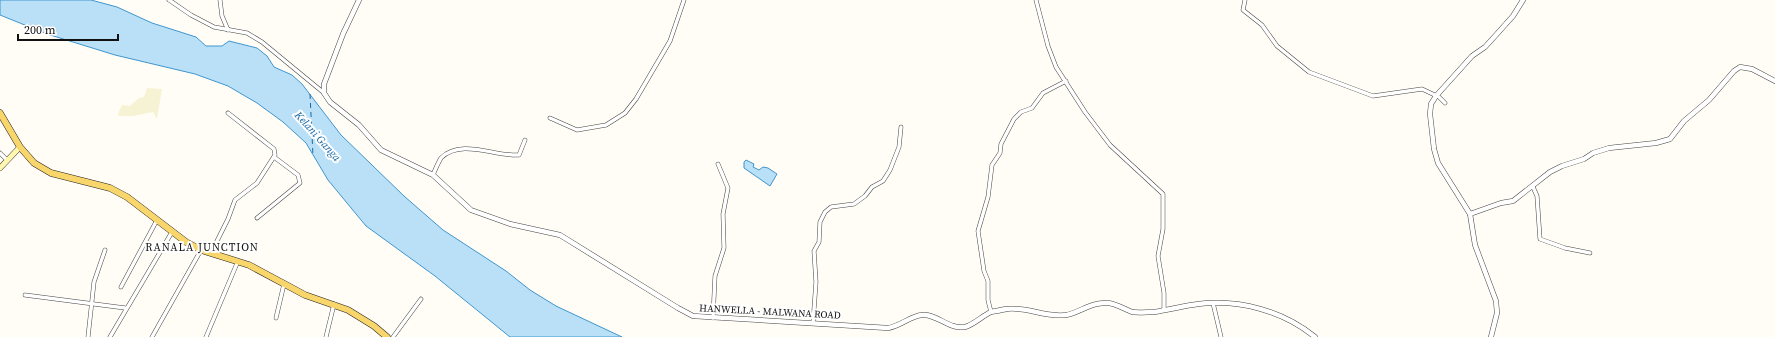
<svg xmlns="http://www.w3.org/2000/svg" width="1775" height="337" viewBox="0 0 1775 337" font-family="'Source Serif 4',serif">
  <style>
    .farmland { fill: #f6f3d4 }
    .water { fill: #b9e0f7; stroke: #3f96cf }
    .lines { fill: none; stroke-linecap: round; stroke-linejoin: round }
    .ferry { stroke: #1768a6; stroke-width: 1; stroke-dasharray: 5 4; stroke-linecap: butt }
    .minor-casing { stroke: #444; stroke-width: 4.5 }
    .tertiary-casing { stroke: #444; stroke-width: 5.5 }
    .secondary-casing { stroke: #333; stroke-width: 6 }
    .primary-casing { stroke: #222; stroke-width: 7 }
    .minor { stroke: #fff; stroke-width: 3.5 }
    .tertiary { stroke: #fff; stroke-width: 4.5 }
    .secondary { stroke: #fff6b0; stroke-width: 5 }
    .primary { stroke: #f9d66b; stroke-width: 6 }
    .labels { text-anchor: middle; stroke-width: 4; stroke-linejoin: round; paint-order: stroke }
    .street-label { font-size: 10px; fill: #111; stroke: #fff }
    .water-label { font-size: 11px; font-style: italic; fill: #1768a6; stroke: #fff }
    .neighbourhood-label { font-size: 11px; letter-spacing: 1px; fill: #111; stroke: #fff }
  </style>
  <rect width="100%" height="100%" fill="#fffdf5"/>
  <!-- farmland -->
  <path class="farmland" d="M147,88L162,89L157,119L153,112L133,116H119L118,114L122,105L130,106L139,98L144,97Z"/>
  <!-- water -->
  <g class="water">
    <path d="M0,0H91L117,7L152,23L196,37L206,46H222L229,41L257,48L267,56L274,67L292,75L302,84L341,135L404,196L443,230L506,271L530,290L556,306L622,337H510L435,276L366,226L328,180L306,143L283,122L257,103L228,86L195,74L115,55L47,34L0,15Z"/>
    <path d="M746,160L754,164L753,167L759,170L763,167L768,168L777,174L770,186L744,168V162Z"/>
  </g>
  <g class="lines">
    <!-- ferry -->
    <path class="ferry" d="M310,94L313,156"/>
    <!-- minor casing -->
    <g class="minor-casing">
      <g id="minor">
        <path d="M169,0L191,15L214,27L247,33L262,42L324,93"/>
        <path d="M220,0L222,16L228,30"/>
        <path d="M1036,0L1048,46L1056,67L1085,112L1110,145L1163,194V229L1158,256L1164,293V309"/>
        <path d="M1245,0L1243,10L1262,25L1277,46L1309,72L1373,96L1422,89L1439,97L1445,103"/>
        <path d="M550,118L577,130L606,125L625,113L636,99L670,41L684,0"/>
        <path d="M0,153L7,160"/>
        <path d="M433,175C435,170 438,163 441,158C461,138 496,157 519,155L525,140"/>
        <path d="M1533,187L1537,196L1540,239L1565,248L1590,253"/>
        <path d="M257,218L300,183L298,175L274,157"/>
        <path d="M211,253L228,219L235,200L257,183L275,155L274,149L228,113"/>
        <path d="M121,287L157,220"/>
        <path d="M25,295L125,308"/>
        <path d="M1213,303L1221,337"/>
        <path d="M991,312L988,300V281L984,271L978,231L988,197L992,165L1000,153L1001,144L1014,119L1021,112L1032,108L1043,93L1066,81"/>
        <path d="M276,318L284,284"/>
        <path d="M713,318L715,276L724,248L723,214L728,188L718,164"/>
        <path d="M813,323L816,282L814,251L819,242L820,222L825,212L831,207L854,204L865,196L872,187L883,181L890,170L899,147L901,127"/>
        <path d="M88,337L94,282L105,250"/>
        <path d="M110,337L172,232"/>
        <path d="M152,337L201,250"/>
        <path d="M206,337L238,261"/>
        <path d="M326,337L334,304"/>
        <path d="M393,337L421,299"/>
      </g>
    </g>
    <!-- tertiary casing -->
    <g class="tertiary-casing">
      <g id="tertiary">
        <path d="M359,0L343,34L324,84V93L330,102L359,125L381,150L433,175L471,210L510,224L560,235L678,308L693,316L888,328C901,326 910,316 922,315C936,313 949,330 965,327C975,324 982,316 991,312C996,311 1002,310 1006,309C1027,306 1045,318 1066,315C1081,312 1091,302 1107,303C1115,303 1124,309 1132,312C1138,313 1147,312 1154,312C1168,310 1183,306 1198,304C1240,299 1283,311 1315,337"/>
        <path d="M1470,214L1501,203L1513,201L1550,172L1562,166L1584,159L1593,153L1609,148L1656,143L1670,139L1684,121L1709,100L1734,71L1740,67L1752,69L1775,81"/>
        <path d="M1491,337L1497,313L1496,301L1475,245L1470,214L1438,163L1434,149L1430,114L1431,104L1436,96L1472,56L1485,47L1496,35L1513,16L1523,0"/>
      </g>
    </g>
    <!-- secondary casing -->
    <g class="secondary-casing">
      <path id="secondary" d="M0,168L20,147"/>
    </g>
    <!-- primary casing -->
    <g class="primary-casing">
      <path id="primary" d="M0,113L20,147L34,163L51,173L110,188L127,197L186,242L201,250L249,265L305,295L348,310L374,326L387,337"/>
    </g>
    <!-- minor -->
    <use href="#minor" class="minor"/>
    <!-- tertiary -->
    <use href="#tertiary" class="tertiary"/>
    <!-- secondary -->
    <use href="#secondary" class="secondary"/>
    <!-- primary -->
    <use href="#primary" class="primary"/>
  </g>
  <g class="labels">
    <!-- street labels -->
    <g class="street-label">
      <text transform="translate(770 311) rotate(3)" y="4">HANWELLA - MALWANA ROAD</text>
    </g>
    <!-- water labels -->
    <g class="water-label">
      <text transform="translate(318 136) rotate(48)" y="4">Kelani Ganga</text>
    </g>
    <!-- neighbourhood labels -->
    <g class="neighbourhood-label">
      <text x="202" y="251">RANALA JUNCTION</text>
    </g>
  </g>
  <!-- scale -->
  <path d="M18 34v6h100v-6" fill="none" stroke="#111111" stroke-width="2"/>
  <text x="24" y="34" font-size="12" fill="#111111" stroke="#ffffff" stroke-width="3" paint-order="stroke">200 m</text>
</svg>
